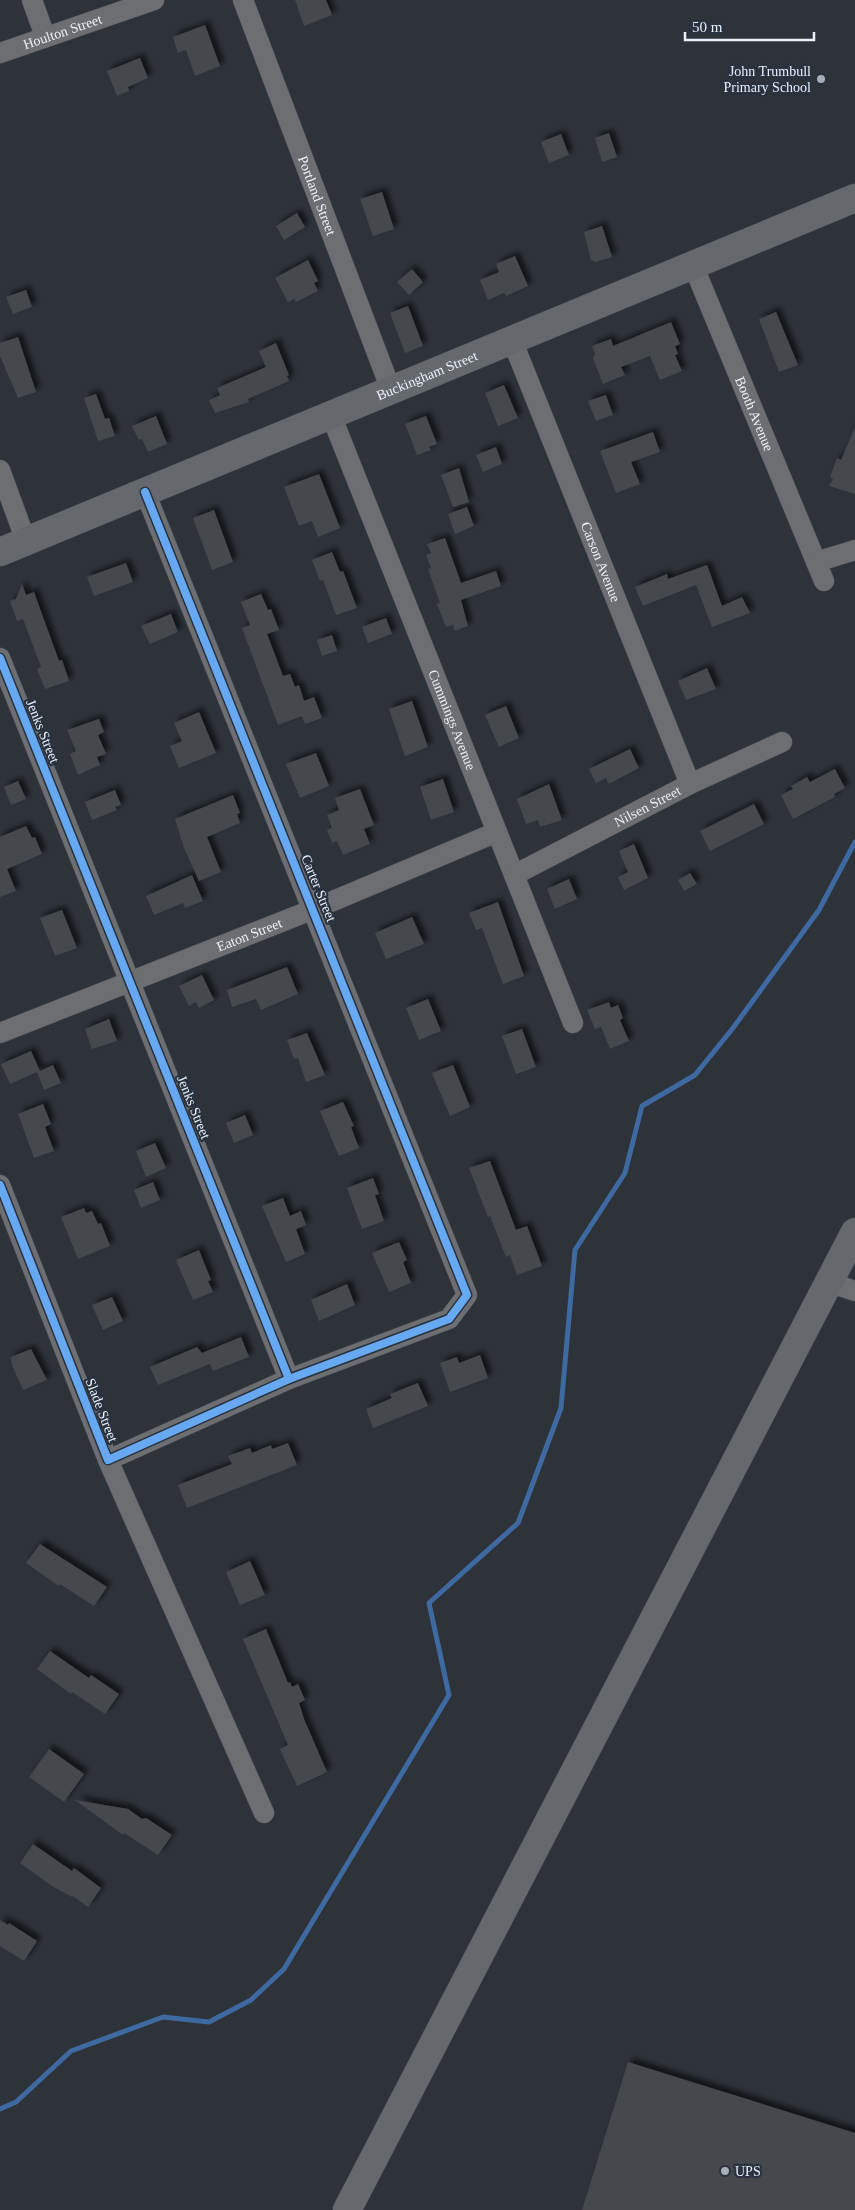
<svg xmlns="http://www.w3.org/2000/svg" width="855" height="2210" viewBox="0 0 855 2210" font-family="Georgia,serif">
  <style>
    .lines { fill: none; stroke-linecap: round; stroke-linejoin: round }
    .stream { stroke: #3e69a1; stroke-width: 5 }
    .building { fill: #44484d; filter: url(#shadow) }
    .minor-casing { stroke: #4d5158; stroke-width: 21 }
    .secondary-casing { stroke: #4d5158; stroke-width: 29 }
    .minor { stroke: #6d6e71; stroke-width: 20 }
    .secondary { stroke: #65696d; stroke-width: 28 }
    .cycleway-casing { stroke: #29323f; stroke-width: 11 }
    .cycleway { stroke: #66a8f1; stroke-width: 8 }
    .poi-dot { fill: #a8aeb6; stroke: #29323f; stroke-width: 2 }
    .labels { text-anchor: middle; stroke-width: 4.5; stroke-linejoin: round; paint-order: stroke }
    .street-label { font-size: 14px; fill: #eaf0f9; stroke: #29323f }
    .poi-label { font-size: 14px; fill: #eaf0f9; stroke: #29323f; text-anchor: end }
  </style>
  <defs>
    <filter id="shadow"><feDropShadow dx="4.5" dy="-4.5" stdDeviation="2.5" flood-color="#0009"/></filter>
  </defs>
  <rect width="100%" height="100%" fill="#2e333a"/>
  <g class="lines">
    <!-- stream -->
    <path class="stream" d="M0,2109L16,2102L71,2051L163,2017L209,2022L251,2000L284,1969L449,1695L429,1603L518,1523L561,1408L575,1250L625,1173L642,1106L695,1075L733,1028L819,910L855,842"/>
  </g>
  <!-- building -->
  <g class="building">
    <path d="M295,0H326L332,15L304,26Z"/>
    <path d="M205,25L220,66L195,76L186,50L178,53L173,37Z"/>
    <path d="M140,58L148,78L128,87L129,91L117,96L107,71Z"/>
    <path d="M609,133L617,157L602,162L595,138Z"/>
    <path d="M561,134L569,155L549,163L541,142Z"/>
    <path d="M382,192L394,229L373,236L360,199Z"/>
    <path d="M297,213L305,227L284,240L276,226Z"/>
    <path d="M602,226L612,257L596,262L591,260L584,232Z"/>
    <path d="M515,256L528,286L506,296L504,293L488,300L480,280L499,272L496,264Z"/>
    <path d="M308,260L318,281L314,283L318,291L296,302L294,299L288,302L275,278Z"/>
    <path d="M412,269L423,282L409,295L397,282Z"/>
    <path d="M26,290L32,307L13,314L6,297Z"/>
    <path d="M408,306L423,346L405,353L390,313Z"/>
    <path d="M776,312L798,365L779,372L759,319Z"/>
    <path d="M671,322L680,344L675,346L678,354L675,355L682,371L660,380L650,356L621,367L625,375L603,384L593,358L595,354L592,346L611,339L613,346Z"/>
    <path d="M18,337L36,392L18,398L0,356V343Z"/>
    <path d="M276,343L289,375L287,376L289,381L248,399L249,402L215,413L209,400L220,395L217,388L266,367L259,351Z"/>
    <path d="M504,385L518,418L498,426L485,393Z"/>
    <path d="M96,394L105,419L109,418L115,436L98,441L84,398Z"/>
    <path d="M606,395L613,415L596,421L588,401Z"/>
    <path d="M156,416L167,444L148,452L142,439L139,440L132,426Z"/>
    <path d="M426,416L437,444L429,447L431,450L417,455L405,424Z"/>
    <path d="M855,427V494L829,486L833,479L830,477L837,458L841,460Z"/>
    <path d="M653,432L660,452L631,462L640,484L616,493L600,451Z"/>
    <path d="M496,447L502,464L483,472L476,455Z"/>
    <path d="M459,468L469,502L453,507L441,475Z"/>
    <path d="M319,474L340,528L318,537L312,521L299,526L284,487Z"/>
    <path d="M467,507L474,526L455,534L448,514Z"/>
    <path d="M214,510L233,562L212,570L193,518Z"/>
    <path d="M445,538L461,583L496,571L501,586L461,600L468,626L455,631L453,625L446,627L437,604L440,603L428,569L431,568L426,555L431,553L427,544Z"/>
    <path d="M332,552L340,572L343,571L357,608L336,615L323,580L320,581L312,560Z"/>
    <path d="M126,563L133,582L94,596L87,577Z"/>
    <path d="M707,565L722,606L742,597L750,613L712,627L696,585L643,606L635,587L667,574L668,579Z"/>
    <path d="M22,584L26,595L34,592L59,661L62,660L69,681L45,689L37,669L41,667L23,619L17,621L10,601L16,599Z"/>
    <path d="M261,594L268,610L271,609L279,630L267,634L283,676L290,674L295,687L299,685L304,701L314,697L322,718L305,724L302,716L278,725L242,628L250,625L241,602Z"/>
    <path d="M171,614L178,632L150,644L141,626Z"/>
    <path d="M386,618L392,634L368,643L362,627Z"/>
    <path d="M332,635L337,651L322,656L317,640Z"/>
    <path d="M707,668L716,689L686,700L678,681Z"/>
    <path d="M412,701L428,747L405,756L389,709Z"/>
    <path d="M506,706L519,738L499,747L485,715Z"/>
    <path d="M199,712L216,753L179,768L170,746L182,741L174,723Z"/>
    <path d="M99,719L104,732L98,735L106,754L97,757L100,765L78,775L70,754L76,751L67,730Z"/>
    <path d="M630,749L639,768L609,784L606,778L596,783L589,769Z"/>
    <path d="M316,753L329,786L300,798L286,764Z"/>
    <path d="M835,769L845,788L834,794L835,797L793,819L781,795L793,789L791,786L807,777L810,782Z"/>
    <path d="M443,779L454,812L431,820L420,787Z"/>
    <path d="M18,781L26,799L11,805L4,787Z"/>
    <path d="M549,784L562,820L540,827L538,820L526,824L517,799Z"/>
    <path d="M360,789L374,825L364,829L370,844L343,855L337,841L332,843L327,830L332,828L327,815L339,810L335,798Z"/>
    <path d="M115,790L121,805L115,807L117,810L92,820L85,802Z"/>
    <path d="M233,795L240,813L237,814L240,823L207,837L221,872L199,881L184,848L175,819Z"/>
    <path d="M754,804L764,824L710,851L700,831Z"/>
    <path d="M26,826L32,838L35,837L42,854L7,869L16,891L0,897V837Z"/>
    <path d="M634,844L648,878L624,890L618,877L628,872L619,851Z"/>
    <path d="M690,873L697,884L684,891L678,880Z"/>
    <path d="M192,875L203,901L185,908L183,903L154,915L146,896Z"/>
    <path d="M569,879L577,899L555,909L547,889Z"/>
    <path d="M498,902L524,976L503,984L482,928L476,930L469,913Z"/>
    <path d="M62,910L77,948L55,956L40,918Z"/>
    <path d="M412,917L424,944L386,959L375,933Z"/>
    <path d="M287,967L298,994L261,1010L256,999L232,1007L227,990Z"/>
    <path d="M202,975L214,1000L199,1008L196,1002L189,1006L179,986Z"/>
    <path d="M428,999L441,1031L419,1040L406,1008Z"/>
    <path d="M609,1002L611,1008L618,1005L623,1018L620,1020L629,1041L610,1049L601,1027L595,1029L587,1010Z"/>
    <path d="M109,1019L117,1041L92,1049L85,1029Z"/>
    <path d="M522,1029L536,1067L516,1074L502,1036Z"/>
    <path d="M307,1033L325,1075L306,1082L298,1058L294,1059L287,1040Z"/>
    <path d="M31,1051L40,1071L53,1065L61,1083L44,1090L37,1072L10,1084L1,1064Z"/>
    <path d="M453,1065L470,1107L450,1116L432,1073Z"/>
    <path d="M343,1102L354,1126L351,1127L359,1148L339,1156L320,1111Z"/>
    <path d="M43,1104L51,1124L45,1127L54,1151L34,1158L18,1114Z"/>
    <path d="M245,1115L253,1135L234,1143L226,1123Z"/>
    <path d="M155,1143L166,1168L146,1177L136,1151Z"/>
    <path d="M490,1161L516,1230L527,1226L542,1266L517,1275L510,1255L506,1257L490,1216L488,1217L469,1168Z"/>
    <path d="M373,1178L379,1194L375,1195L384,1221L362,1229L347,1188Z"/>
    <path d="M153,1182L160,1200L141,1208L134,1190Z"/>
    <path d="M283,1198L290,1216L301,1211L306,1225L296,1229L305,1254L286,1262L262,1206Z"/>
    <path d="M84,1208L86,1213L92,1211L98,1224L101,1223L110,1246L78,1259L61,1217Z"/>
    <path d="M399,1242L407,1260L403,1262L411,1283L389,1292L372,1253Z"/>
    <path d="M199,1250L211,1280L208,1281L213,1292L193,1300L176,1260Z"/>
    <path d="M347,1284L355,1305L319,1321L311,1300Z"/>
    <path d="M112,1297L123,1321L103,1330L92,1305Z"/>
    <path d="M241,1337L249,1357L213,1371L210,1364L158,1385L150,1367L197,1347L202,1353Z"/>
    <path d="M31,1349L47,1380L23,1390L12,1365L11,1357Z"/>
    <path d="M480,1355L488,1378L450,1392L440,1363L457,1357L459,1363Z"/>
    <path d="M418,1383L428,1406L373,1428L366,1409L392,1398L390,1394Z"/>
    <path d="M288,1443L297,1465L187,1508L178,1485L232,1464L228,1456L250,1448L252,1453L271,1445L272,1449Z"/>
    <path d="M40,1544L107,1587L94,1606L60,1584L59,1586L26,1563Z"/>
    <path d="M250,1561L265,1595L240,1605L226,1572Z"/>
    <path d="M266,1629L288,1683L290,1682L292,1687L298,1684L305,1700L299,1703L304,1719L327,1772L297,1786L280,1749L288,1745L243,1639Z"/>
    <path d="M50,1651L89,1678L91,1675L119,1694L105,1714L72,1692L71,1694L37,1669Z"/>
    <path d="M49,1749L84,1774L64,1802L29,1777Z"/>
    <path d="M75,1800L128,1809L142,1819L146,1818L172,1835L158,1855L124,1833L123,1835Z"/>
    <path d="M33,1844L72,1871L74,1868L101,1888L88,1907L73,1896L72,1897L52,1886L20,1863Z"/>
    <path d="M0,1920L8,1925L9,1923L37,1941L24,1961L0,1946Z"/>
    <path d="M628,2062L855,2133V2210H582Z"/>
  </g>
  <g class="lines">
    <!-- minor casing -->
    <g class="minor-casing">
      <g id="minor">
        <path d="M32,0L45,36"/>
        <path id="s1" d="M243,0L391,390"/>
        <path id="s2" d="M0,53L154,0"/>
        <path id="s3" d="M693,265L824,581"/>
        <path id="s4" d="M512,340L690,784"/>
        <path id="s5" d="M331,415L573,1023"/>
        <path d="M0,470L26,541"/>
        <path d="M816,562L855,550"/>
        <path d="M0,658L289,1379"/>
        <path id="s6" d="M514,875L690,784L782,742"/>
        <path id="s7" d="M0,1033L314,909L497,832"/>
        <path d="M0,1185L108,1460L289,1379L449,1319L467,1295L145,492"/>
        <path d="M828,1282L855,1291"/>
        <path d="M108,1460L264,1813"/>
      </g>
    </g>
    <!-- secondary casing -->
    <g class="secondary-casing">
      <g id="secondary">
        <path id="s8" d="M0,552L855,198"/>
        <path d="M347,2210L855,1232"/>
      </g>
    </g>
    <!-- minor -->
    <use href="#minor" class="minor"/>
    <!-- secondary -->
    <use href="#secondary" class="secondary"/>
    <!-- cycleway casing -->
    <g class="cycleway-casing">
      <g id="cycleway">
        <path d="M0,658L289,1379"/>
        <path d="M0,1185L108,1460L289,1379L449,1319L467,1295L145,492"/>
      </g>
    </g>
    <!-- cycleway -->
    <use href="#cycleway" class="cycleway"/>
  </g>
  <!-- markers -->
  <g class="poi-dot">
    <circle cx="821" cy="79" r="5"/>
    <circle cx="725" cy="2171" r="5"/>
  </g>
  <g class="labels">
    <!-- street labels -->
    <g class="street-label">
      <text dy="5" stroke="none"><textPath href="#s2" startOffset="66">Houlton Street</textPath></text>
      <text dy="5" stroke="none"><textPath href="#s1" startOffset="209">Portland Street</textPath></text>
      <text dy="5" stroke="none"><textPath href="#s8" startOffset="462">Buckingham Street</textPath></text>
      <text dy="5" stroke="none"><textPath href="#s3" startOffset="161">Booth Avenue</textPath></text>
      <text dy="5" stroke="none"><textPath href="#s4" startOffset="239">Carson Avenue</textPath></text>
      <text dy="5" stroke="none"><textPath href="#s5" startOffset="328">Cummings Avenue</textPath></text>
      <text transform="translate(43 731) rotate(68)" y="5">Jenks Street</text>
      <text dy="5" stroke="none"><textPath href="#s6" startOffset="150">Nilsen Street</textPath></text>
      <text transform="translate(319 888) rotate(68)" y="5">Carter Street</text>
      <text dy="5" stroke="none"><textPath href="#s7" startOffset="268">Eaton Street</textPath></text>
      <text transform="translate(194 1107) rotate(68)" y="5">Jenks Street</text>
      <text transform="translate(102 1410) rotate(69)" y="5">Slade Street</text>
    </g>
    <!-- poi labels -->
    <g class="poi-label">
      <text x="811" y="76">John Trumbull<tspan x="811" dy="16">Primary School</tspan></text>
      <text x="735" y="2176" text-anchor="start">UPS</text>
    </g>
  </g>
  <!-- scale -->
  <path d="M685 32v8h129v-8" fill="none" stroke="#eaf0f9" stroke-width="2.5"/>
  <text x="692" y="32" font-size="15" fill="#eaf0f9" stroke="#29323f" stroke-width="4" paint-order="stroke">50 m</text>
</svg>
